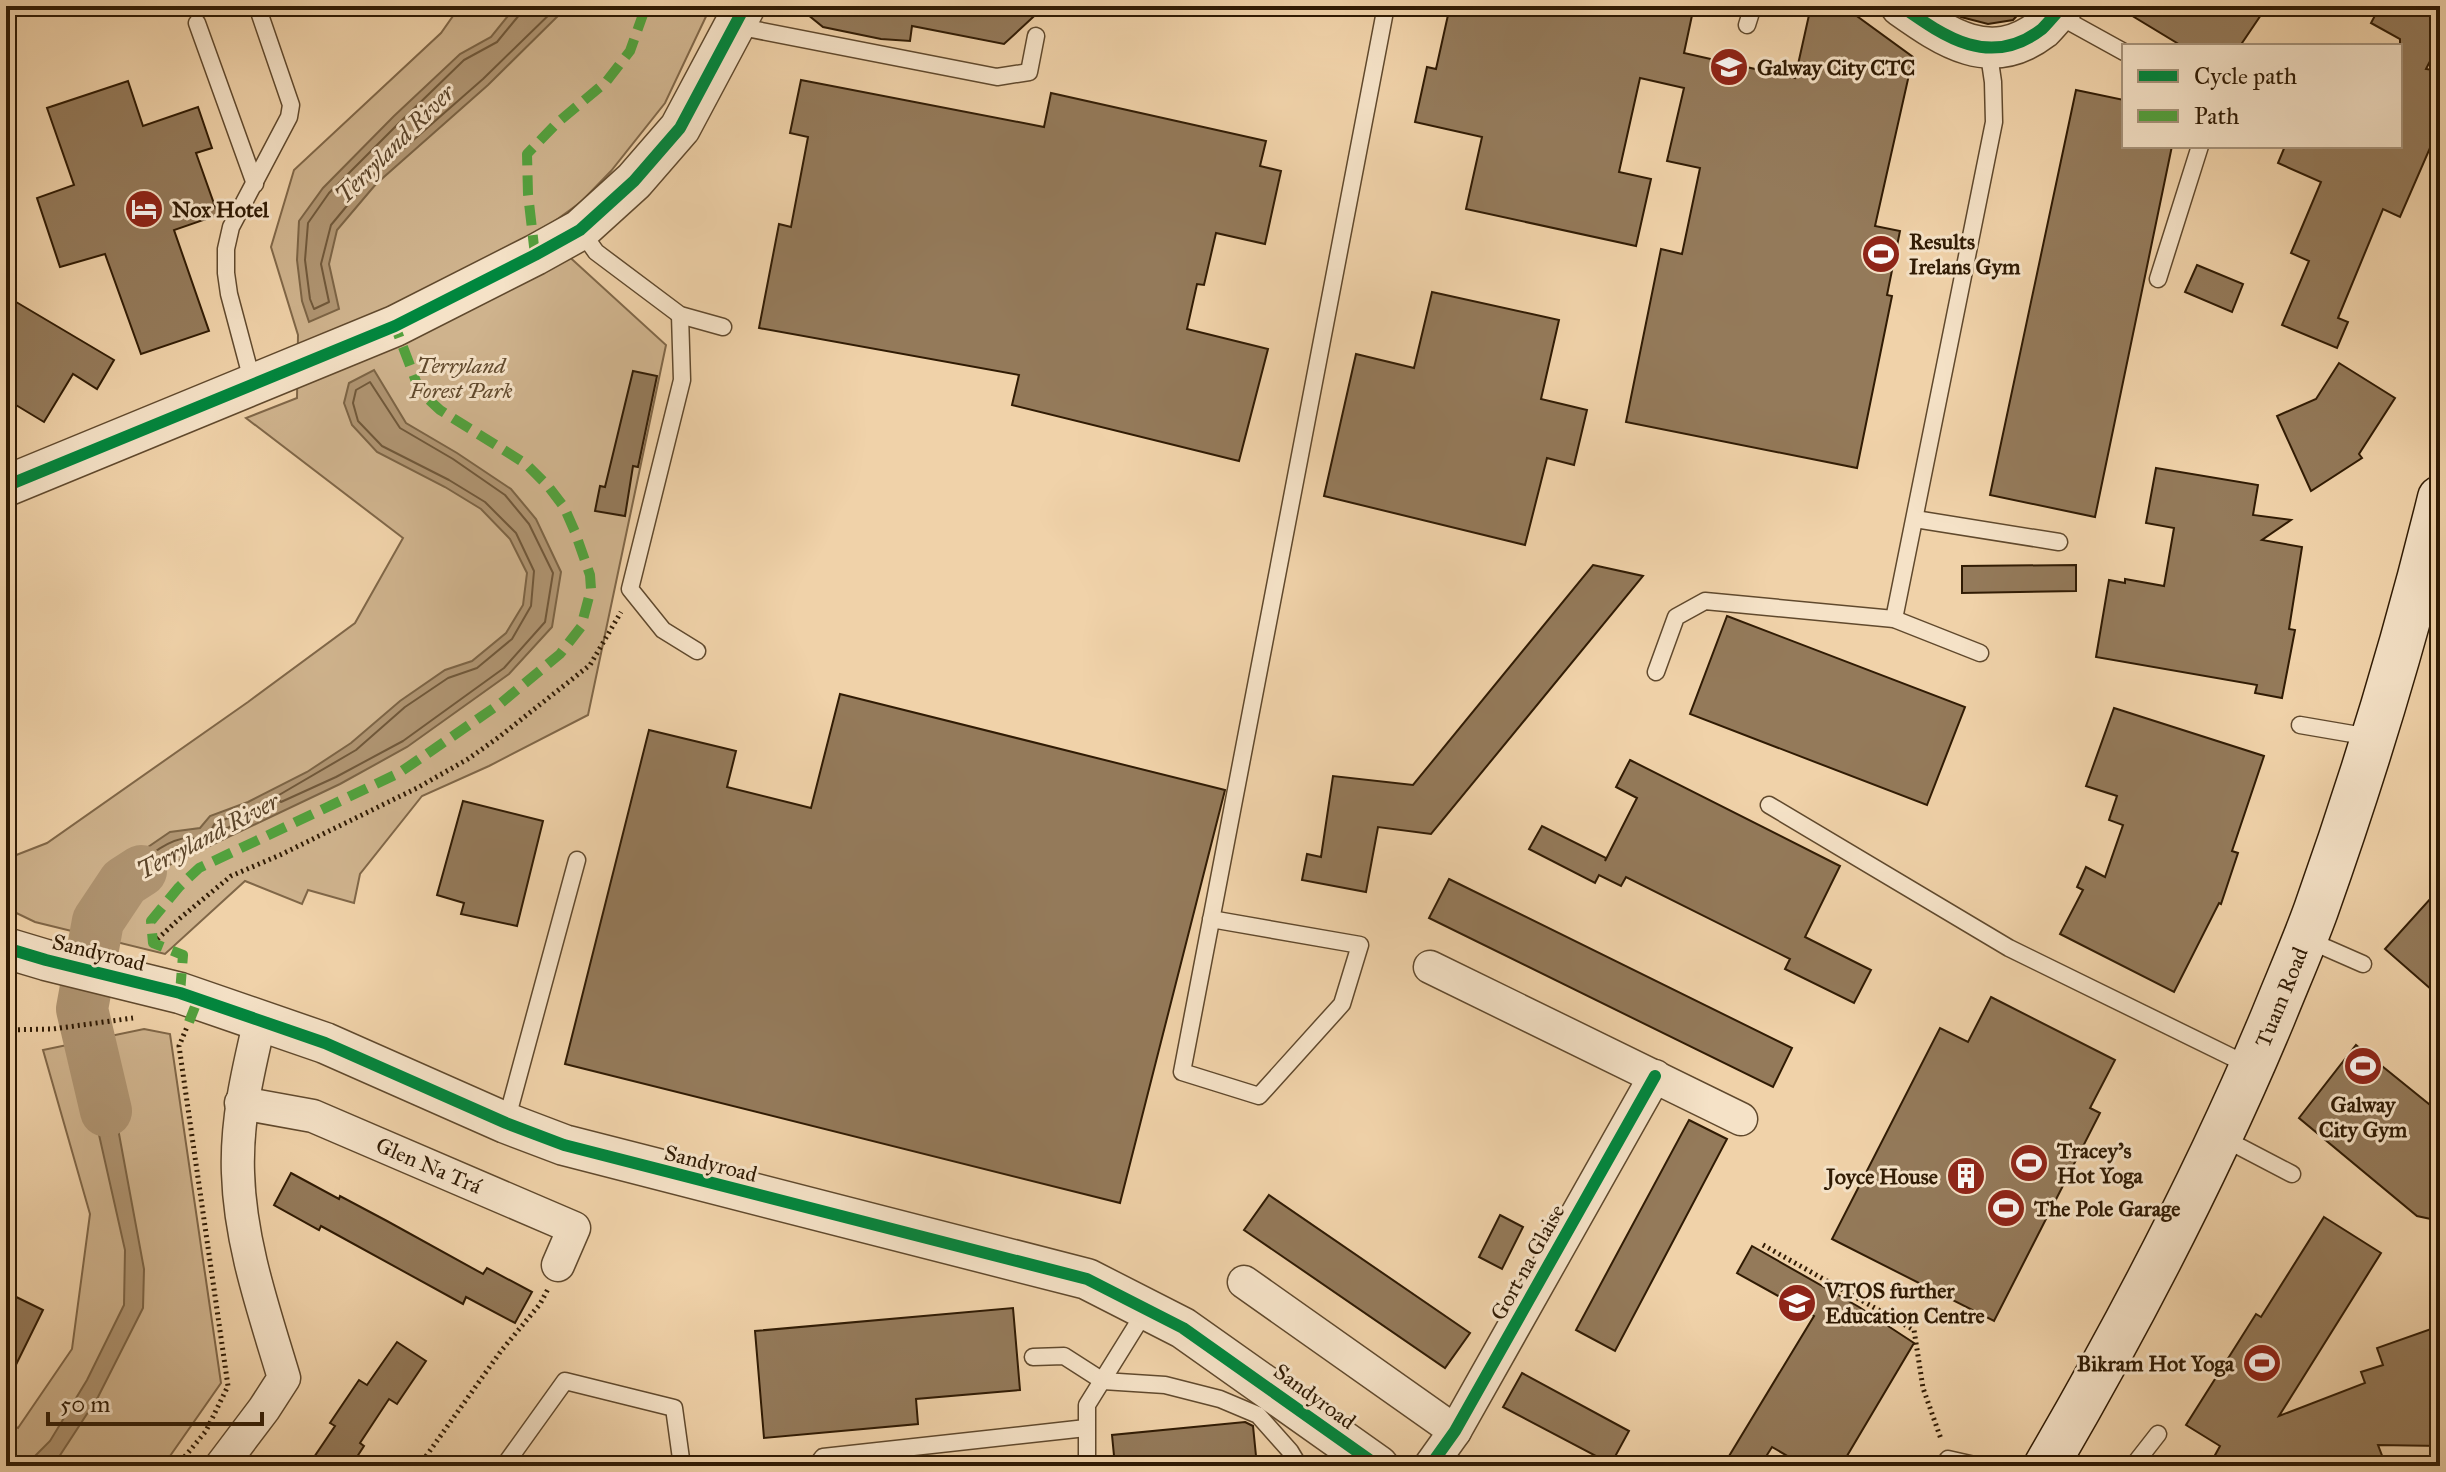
<svg xmlns="http://www.w3.org/2000/svg" width="2446" height="1472" viewBox="0 0 2446 1472" font-family="'IM FELL Great Primer',serif">
  <style>
    .green { fill: #cfb38d; stroke: #806748; stroke-width: 2 }
    .water { fill: #af9471; stroke: #7c6445; stroke-width: 2 }
    .lines { fill: none; stroke-linecap: round; stroke-linejoin: round }
    .shore { stroke: #70583a; stroke-width: 2 }
    .river { stroke: #af9471; stroke-width: 52 }
    .building { fill: #947a5a; stroke: #301b04; stroke-width: 2 }
    .service-casing { stroke: #60492d; stroke-width: 19 }
    .minor-casing { stroke: #60492d; stroke-width: 35 }
    .tertiary-casing { stroke: #60492d; stroke-width: 43 }
    .secondary-casing { stroke: #301b04; stroke-width: 47 }
    .path { stroke: #301b04; stroke-width: 5; stroke-dasharray: 2 4; stroke-linecap: butt }
    .service { stroke: #f5e2c7; stroke-width: 16 }
    .minor { stroke: #f5e2c7; stroke-width: 32 }
    .tertiary { stroke: #f5e2c7; stroke-width: 40 }
    .secondary { stroke: #f5e2c7; stroke-width: 44 }
    .quiet { stroke: #52a13d; stroke-width: 10; stroke-dasharray: 20 10; stroke-linecap: butt }
    .cycleway-casing { stroke: #f5e2c7; stroke-width: 17 }
    .cycleway { stroke: #00873e; stroke-width: 12 }
    .labels { text-anchor: middle; stroke-width: 6; stroke-linejoin: round; paint-order: stroke }
    .poi-label { font-size: 22px; font-weight: bold; fill: #301b04; stroke: #f5e2c7; text-anchor: start }
    .park-label { font-size: 22px; font-style: italic; fill: #60492d; stroke: #f5e2c7 }
    .street-label { font-size: 22px; fill: #301b04; stroke: #f5e2c7 }
    .water-label { font-size: 24px; font-style: italic; fill: #5c452a; stroke: #f5e2c7 }
  </style>
  <rect width="100%" height="100%" fill="#f0d2a9"/>
  <filter id="stains"><feTurbulence type="fractalNoise" baseFrequency=".0025" numOctaves="4"/><feColorMatrix values="0 0 0 0 .2 0 0 0 0 .09 0 0 0 0 .02 0 0 0 .5 -.17"/></filter>
  <radialGradient id="worn" r=".72"><stop offset=".6" stop-color="#630" stop-opacity="0"/><stop offset="1" stop-color="#630" stop-opacity=".3"/></radialGradient>
  <!-- green -->
  <g class="green">
    <path d="M460,6H711L665,103L611,171L581,202L541,231L666,345L588,715L489,766L422,796L360,874L354,903L308,890L302,904L245,881L165,954L35,922L6,908V859L47,843L248,702L355,623L403,538L246,418L297,398L298,335L271,247L294,170L441,33Z"/>
    <path d="M144,1029L170,1034L221,1383L163,1466H6V1422L18,1428L72,1349L90,1214L43,1050Z"/>
  </g>
  <!-- water -->
  <g class="water">
    <path d="M516,6H568L488,85L376,184L337,230L329,264L339,309L309,322L302,301L297,260L299,221L323,188L394,116L460,54L491,37Z"/>
    <path d="M374,370L406,423L457,453L511,489L536,519L561,572L552,627L509,674L407,747L340,784L165,867L130,894L114,925L78,922L91,897L148,847L170,832L200,828L210,816L248,802L307,772L351,743L400,701L445,670L472,661L506,633L523,605L527,573L510,539L481,509L445,487L377,452L352,425L344,403L349,383Z"/>
    <path d="M100,1041L112,1096L144,1269L143,1308L98,1397L53,1466H25L50,1441L87,1380L124,1305L125,1250L79,1046Z"/>
  </g>
  <g class="lines">
    <!-- shore -->
    <g class="shore">
      <path d="M522,6L520,14L497,42L464,60L400,122L329,193L308,223L305,260L310,299L314,309L329,302L321,264L331,225L370,178L483,79L558,6"/>
      <path d="M370,382L400,428L453,459L505,495L529,524L553,573L545,622L504,668L403,741L336,777L281,802L278,799L279,795L356,750L405,707L448,678L477,668L512,639L531,606L534,571L516,533L485,502L449,480L382,446L358,421L353,403L356,390Z"/>
      <path d="M239,814L244,816L242,821L215,834L210,832L215,823Z"/>
      <path d="M191,837L195,840L193,845L161,860L133,881L128,880V875C148,857 164,840 191,837Z"/>
      <path d="M119,885L123,890L110,915L95,914L93,911L98,902Z"/>
    </g>
    <!-- river -->
    <path class="river" d="M106,1111L82,1009L98,921L124,882L141,871"/>
  </g>
  <!-- building -->
  <g class="building">
    <path d="M797,6H1045L1004,44L912,26L910,41L881,39L823,27Z"/>
    <path d="M1450,6H1694L1684,53L1795,78L1811,6H1843L1913,57L1875,226L1900,231L1887,295L1892,296L1857,468L1626,422L1661,249L1682,254L1700,168L1667,161L1684,88L1640,78L1619,172L1651,179L1636,246L1466,209L1482,137L1415,122L1427,67L1436,69Z"/>
    <path d="M1942,6H2026L2013,20L1988,24L1961,17Z"/>
    <path d="M2116,6H2267L2240,46H2182Z"/>
    <path d="M2380,6H2440V42L2426,69L2440,71V125L2400,217L2383,209L2338,318L2348,322L2337,348L2282,325L2309,261L2291,253L2321,182L2278,163L2285,146H2400V39L2371,23Z"/>
    <path d="M801,80L1044,127L1051,93L1266,141L1260,166L1281,171L1265,244L1216,233L1204,285L1197,284L1187,329L1268,349L1239,461L1012,405L1019,375L759,328L779,224L791,227L808,137L790,133Z"/>
    <path d="M128,81L143,126L198,107L212,148L196,153L218,215L174,230L209,331L141,354L105,254L60,267L37,198L74,185L47,108Z"/>
    <path d="M2076,90L2124,100V146H2172L2095,517L1990,495Z"/>
    <path d="M2197,265L2243,284L2232,312L2185,292Z"/>
    <path d="M1432,292L1559,320L1541,399L1587,410L1574,465L1547,458L1525,545L1324,496L1356,354L1414,368Z"/>
    <path d="M6,296L114,360L97,389L73,374L44,422L6,399Z"/>
    <path d="M2339,363L2395,398L2359,454L2362,458L2311,491L2277,416L2316,399Z"/>
    <path d="M633,371L657,376L638,467L633,466L625,516L595,511L600,486L605,487Z"/>
    <path d="M2156,468L2258,485L2253,515L2291,520L2262,540L2302,547L2289,629L2295,630L2282,698L2255,693L2257,685L2096,657L2109,580L2125,583V579L2164,586L2174,528L2146,523Z"/>
    <path d="M1593,565L1643,576L1431,834L1378,827L1366,892L1302,880L1307,854L1321,857L1333,776L1413,785Z"/>
    <path d="M2076,565V591L1962,593V566Z"/>
    <path d="M1727,616L1965,707L1927,805L1690,714Z"/>
    <path d="M840,694L1225,790L1120,1203L565,1064L649,730L736,751L727,787L811,808Z"/>
    <path d="M2114,708L2264,756L2232,851L2238,853L2221,904L2219,903L2174,992L2060,934L2083,890L2077,887L2086,867L2105,877L2123,825L2109,820L2117,796L2086,786Z"/>
    <path d="M1630,760L1840,866L1805,937L1871,970L1854,1003L1785,969L1790,959L1626,877L1621,886L1599,875L1595,883L1529,849L1542,826L1606,858L1605,861L1637,798L1616,787Z"/>
    <path d="M463,801L543,821L517,926L461,914L464,903L437,895Z"/>
    <path d="M1449,879L1792,1048L1773,1087L1429,918Z"/>
    <path d="M2440,888V997L2385,949Z"/>
    <path d="M1991,997L2115,1060L2090,1108L2100,1113L1994,1321L1832,1239L1940,1028L1968,1042Z"/>
    <path d="M2356,1045L2440,1113V1221L2417,1216L2299,1118Z"/>
    <path d="M1689,1120L1727,1139L1615,1351L1576,1330Z"/>
    <path d="M291,1173L339,1199L340,1196L387,1221L483,1274L487,1268L532,1292L515,1323L466,1297L463,1304L321,1226L319,1230L274,1205Z"/>
    <path d="M1269,1195L1470,1333L1445,1368L1244,1230Z"/>
    <path d="M1500,1215L1523,1227L1502,1269L1479,1257Z"/>
    <path d="M2324,1217L2381,1253L2279,1416L2365,1383L2361,1372L2383,1365L2377,1348L2431,1329L2440,1354V1446L2378,1445L2386,1466H2227L2214,1457L2220,1446L2186,1425L2256,1314L2261,1317Z"/>
    <path d="M1752,1246L1859,1307L1914,1343L1841,1466H1814L1799,1457L1796,1461L1772,1447L1760,1466H1723L1814,1316L1737,1273Z"/>
    <path d="M6,1292L43,1310L6,1385Z"/>
    <path d="M1013,1308L1020,1390L916,1399L918,1424L764,1438L755,1331Z"/>
    <path d="M397,1342L426,1361L397,1404L389,1399L360,1443L364,1446L351,1466H308L335,1426L330,1423L359,1380L367,1385Z"/>
    <path d="M1522,1373L1629,1431L1611,1464L1503,1407Z"/>
    <path d="M1245,1422L1253,1426L1257,1466H1115L1112,1435Z"/>
  </g>
  <g class="lines">
    <!-- service casing -->
    <g class="service-casing">
      <g id="service">
        <path d="M2057,15L2124,52"/>
        <path d="M197,23L255,184"/>
        <path d="M1747,25L1753,6"/>
        <path d="M736,26L997,77L1029,72L1036,36"/>
        <path d="M581,231L596,252L680,315L723,327"/>
        <path d="M2158,279L2200,146"/>
        <path d="M680,315L682,380L630,589L663,630L697,651"/>
        <path d="M253,384L229,294L226,273V249L231,227L289,117L291,105L257,6"/>
        <path d="M1915,519L2059,542"/>
        <path d="M1894,619L1994,122L1993,82L1988,48"/>
        <path d="M1656,672L1676,617L1705,601L1894,619L1980,653"/>
        <path d="M2300,725L2370,737"/>
        <path d="M1769,805L2009,948L2250,1066"/>
        <path d="M1211,919L1360,945L1342,1004L1259,1096L1182,1072L1386,6"/>
        <path d="M2306,939L2363,964"/>
        <path d="M506,1122L577,860"/>
        <path d="M2223,1138L2292,1174"/>
        <path d="M1033,1357L1064,1356L1103,1381L1165,1385L1220,1399L1258,1415L1290,1451L1299,1466"/>
        <path d="M1948,1459L1979,1466"/>
        <path d="M504,1466L565,1381L674,1408L682,1466"/>
        <path d="M816,1466L823,1457L1086,1428"/>
        <path d="M1087,1466V1405L1146,1310"/>
        <path d="M2133,1466L2158,1434"/>
      </g>
    </g>
    <!-- minor casing -->
    <g class="minor-casing">
      <g id="minor">
        <path d="M1430,967L1741,1119"/>
        <path d="M241,1103L313,1116L574,1228L558,1265"/>
        <path d="M1244,1282L1455,1431"/>
        <path d="M221,1466L264,1409L284,1378C264,1311 240,1243 238,1173C236,1121 248,1071 260,1020"/>
        <path d="M1430,1466L1455,1431L1655,1076"/>
      </g>
    </g>
    <!-- tertiary casing -->
    <g class="tertiary-casing">
      <g id="tertiary">
        <path d="M1901,6C1945,37 1990,69 2042,29C2049,22 2056,13 2063,6"/>
        <path d="M6,486L395,326L535,255L580,230L634,181L680,128L745,6"/>
        <path d="M6,948L46,960L180,993L325,1043L506,1123L564,1145L1087,1279L1183,1328L1378,1466"/>
      </g>
    </g>
    <!-- secondary casing -->
    <g class="secondary-casing">
      <path id="secondary" d="M2046,1466C2131,1320 2208,1173 2273,1017C2287,982 2303,946 2316,910C2364,775 2406,637 2440,498"/>
    </g>
    <!-- path -->
    <g class="path">
      <path d="M153,943L179,919L231,876L280,855L417,788L468,759L499,737L590,665L621,612"/>
      <path d="M6,1030L53,1029L133,1018"/>
      <path d="M1763,1245L1914,1330L1923,1388L1941,1439"/>
      <path d="M177,1466L206,1431L228,1386L179,1046L187,1027"/>
      <path d="M419,1466L501,1351L540,1304L548,1289"/>
    </g>
    <!-- service -->
    <use href="#service" class="service"/>
    <!-- minor -->
    <use href="#minor" class="minor"/>
    <!-- tertiary -->
    <use href="#tertiary" class="tertiary"/>
    <!-- secondary -->
    <use href="#secondary" class="secondary"/>
    <!-- quiet -->
    <g class="quiet">
      <path d="M535,255L528,194L527,154L557,123L606,82L630,51L646,6"/>
      <path d="M180,993L183,955L153,943L151,921L179,887L199,868L399,773L501,703L560,654L581,627L591,589L590,575L575,532L564,507L548,486L526,464L440,410L427,398L417,384L395,326"/>
      <path d="M189,1022L198,999"/>
    </g>
    <!-- cycleway casing -->
    <g class="cycleway-casing">
      <g id="cycleway">
        <path d="M1901,6C1945,37 1990,69 2042,29C2049,22 2056,13 2063,6"/>
        <path d="M6,486L395,326L535,255L580,230L634,181L680,128L745,6"/>
        <path d="M6,948L46,960L180,993L325,1043L506,1123L564,1145L1087,1279L1183,1328L1378,1466"/>
        <path d="M1430,1466L1455,1431L1655,1076"/>
      </g>
    </g>
    <!-- cycleway -->
    <use href="#cycleway" class="cycleway"/>
  </g>
  <!-- icons -->
  <defs>
    <g id="university-disc" transform="scale(2)"><circle r="9.5" fill="#8f2418" stroke="#f5e2c7"/><path d="M0-5L7-2L0 1L-7-2ZM-4 1L0 2.5L4 1V4Q0 6-4 4Z" fill="#fff"/></g>
    <g id="hotel-disc" transform="scale(2)"><circle r="9.5" fill="#8f2418" stroke="#f5e2c7"/><path d="M-6-4.5h1.5V1H6V5H4.5V3h-9V5H-6ZM-4 0a1.8 1.8 0 1 1 3.6 0ZM.5 0V-2.5h3Q6-2.5 6 0Z" fill="#fff"/></g>
    <g id="stadium-disc" transform="scale(2)"><circle r="9.5" fill="#8f2418" stroke="#f5e2c7"/><path d="M0-5a6.5 5 0 1 0 0 10a6.5 5 0 1 0 0-10ZM-3.5-1.8h7v3.6h-7Z" fill="#fff"/></g>
    <g id="building-disc" transform="scale(2)"><circle r="9.5" fill="#8f2418" stroke="#f5e2c7"/><path d="M-4-6H4V6H1V3H-1V6H-4ZM-2.5-4.3h1.7v1.8h-1.7ZM.8-4.3h1.7v1.8H.8ZM-2.5-1h1.7V.8h-1.7ZM.8-1h1.7V.8H.8Z" fill="#fff"/></g>
  </defs>
  <g fill-rule="evenodd">
    <use href="#university-disc" x="1729" y="67"/>
    <use href="#hotel-disc" x="144" y="209"/>
    <use href="#stadium-disc" x="1881" y="254"/>
    <use href="#stadium-disc" x="2363" y="1066"/>
    <use href="#stadium-disc" x="2029" y="1163"/>
    <use href="#building-disc" x="1966" y="1176"/>
    <use href="#stadium-disc" x="2006" y="1208"/>
    <use href="#university-disc" x="1797" y="1303"/>
    <use href="#stadium-disc" x="2262" y="1363"/>
  </g>
  <g class="labels">
    <!-- poi labels -->
    <g class="poi-label">
      <text x="1757" y="75">Galway City CTC</text>
      <text x="172" y="217">Nox Hotel</text>
      <text x="1909" y="249">Results<tspan x="1909" dy="25">Irelans Gym</tspan></text>
      <text x="2363" y="1112" text-anchor="middle">Galway<tspan x="2363" dy="25">City Gym</tspan></text>
      <text x="2057" y="1158">Tracey's<tspan x="2057" dy="25">Hot Yoga</tspan></text>
      <text x="1938" y="1184" text-anchor="end">Joyce House</text>
      <text x="2034" y="1216">The Pole Garage</text>
      <text x="1825" y="1298">VTOS further<tspan x="1825" dy="25">Education Centre</tspan></text>
      <text x="2234" y="1371" text-anchor="end">Bikram Hot Yoga</text>
    </g>
    <!-- park labels -->
    <g class="park-label">
      <text x="461" y="373">Terryland<tspan x="461" dy="25">Forest Park</tspan></text>
    </g>
    <!-- street labels -->
    <g class="street-label">
      <text transform="translate(99 952) rotate(14)" y="8">Sandyroad</text>
      <text transform="translate(2281 997) rotate(-68)" y="8">Tuam Road</text>
      <text transform="translate(711 1163) rotate(14)" y="8">Sandyroad</text>
      <text transform="translate(429 1165) rotate(23)" y="8">Glen Na Trá</text>
      <text transform="translate(1527 1262) rotate(-61)" y="8">Gort na Glaise</text>
      <text transform="translate(1315 1396) rotate(36)" y="8">Sandyroad</text>
    </g>
    <!-- water labels -->
    <g class="water-label">
      <text transform="translate(395 144) rotate(-45)" y="8">Terryland River</text>
      <text transform="translate(208 836) rotate(-28)" y="8">Terryland River</text>
    </g>
  </g>
  <!-- margin -->
  <rect width="2446" height="1472" fill="none" stroke="#f0d2a9" stroke-width="32"/>
  <rect x="8" y="8" width="2430" height="1456" fill="none" stroke="#301b04" stroke-width="4"/>
  <rect x="16" y="16" width="2414" height="1440" fill="none" stroke="#301b04" stroke-width="2"/>
  <!-- legend -->
  <rect x="2122" y="44" width="280" height="104" fill="#f5e2c7" stroke="#a69279" stroke-width="2"/>
  <rect x="2138" y="70" width="40" height="12" fill="#00873e" stroke="#a69279" stroke-width="2"/>
  <text x="2194" y="84" font-size="24" fill="#301b04">Cycle path</text>
  <rect x="2138" y="110" width="40" height="12" fill="#52a13d" stroke="#a69279" stroke-width="2"/>
  <text x="2194" y="124" font-size="24" fill="#301b04">Path</text>
  <!-- scale -->
  <path d="M48 1412v12h214v-12" fill="none" stroke="#301b04" stroke-width="4"/>
  <text x="60" y="1412" font-size="24" fill="#301b04" stroke="#f5e2c7" stroke-width="6" paint-order="stroke">50 m</text>
  <rect width="100%" height="100%" filter="url(#stains)"/>
  <rect width="100%" height="100%" fill="url(#worn)"/>
</svg>
